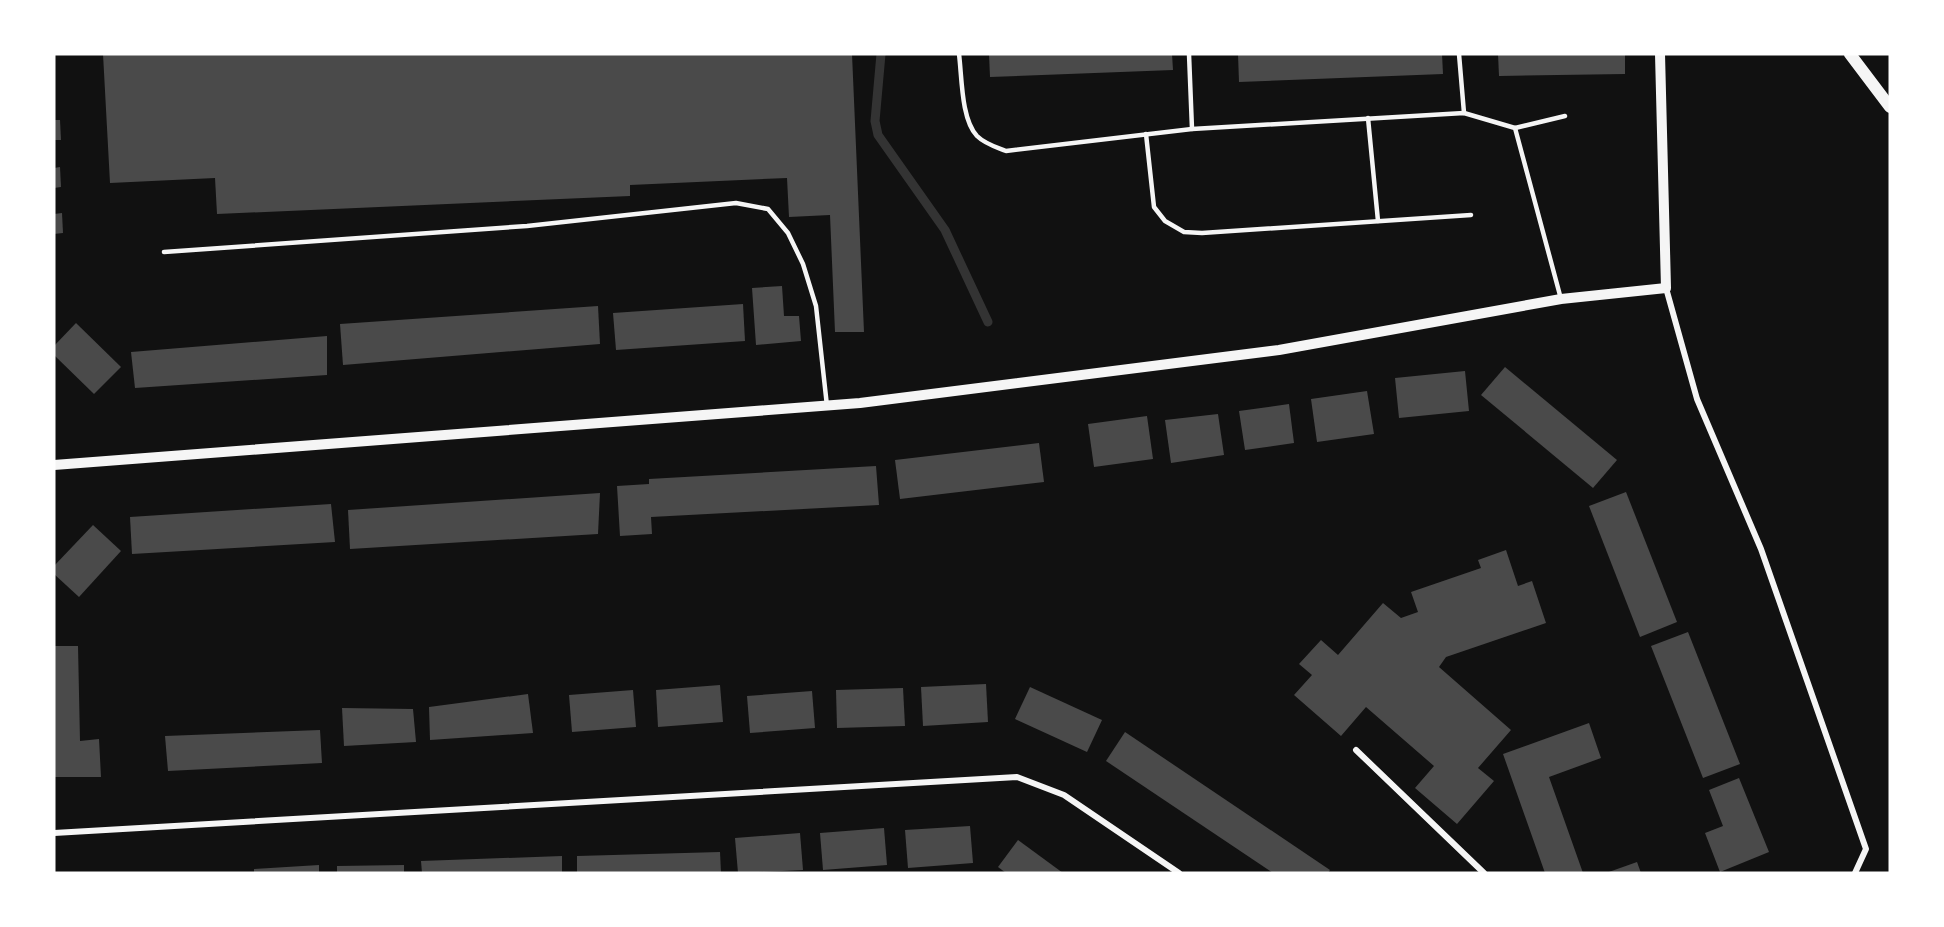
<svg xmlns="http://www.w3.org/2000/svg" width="1944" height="927" viewBox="0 0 1944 927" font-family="Quicksand,sans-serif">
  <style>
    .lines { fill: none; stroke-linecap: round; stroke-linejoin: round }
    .stream { stroke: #333; stroke-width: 9 }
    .building { fill: #4a4a4a }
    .service { stroke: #f5f5f5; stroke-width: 4.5 }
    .minor { stroke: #f5f5f5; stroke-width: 6 }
    .tertiary { stroke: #f5f5f5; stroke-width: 10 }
    .secondary { stroke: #f5f5f5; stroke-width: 12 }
  </style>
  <rect width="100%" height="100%" fill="#111"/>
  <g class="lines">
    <!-- stream -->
    <path class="stream" d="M881,54L875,121L878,135L945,230L988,322"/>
  </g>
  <!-- building -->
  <g class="building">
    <path d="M103,54H852L864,332H835L830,215L789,217L787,178L630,185V196L217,214L215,178L110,183Z"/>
    <path d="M989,54H1172L1173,70L990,77Z"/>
    <path d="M1238,54H1442L1443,74L1239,82Z"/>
    <path d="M1498,54H1625V74L1499,76Z"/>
    <path d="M54,120H60L61,140H54Z"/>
    <path d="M60,167L61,187L54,188V168Z"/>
    <path d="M62,213L63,233L54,234V214Z"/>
    <path d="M782,286L784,316H799L801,341L756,345L752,288Z"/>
    <path d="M743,304L745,341L616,350L613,313Z"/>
    <path d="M598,306L600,344L343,365L340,324Z"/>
    <path d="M76,323L121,367L94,394L54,355V346Z"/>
    <path d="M327,336V375L135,388L131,352Z"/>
    <path d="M1505,367L1617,460L1593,488L1481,395Z"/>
    <path d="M1465,371L1469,411L1399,418L1395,378Z"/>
    <path d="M1367,391L1374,434L1317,442L1311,399Z"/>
    <path d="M1289,404L1294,443L1245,450L1239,411Z"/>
    <path d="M1218,414L1224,455L1171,463L1165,420Z"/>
    <path d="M1147,416L1153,459L1094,467L1088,424Z"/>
    <path d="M1039,443L1044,482L900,499L895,460Z"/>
    <path d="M876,466L879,505L651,517L652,534L620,536L617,486L649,484V479Z"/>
    <path d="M1626,492L1677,622L1640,637L1589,506Z"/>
    <path d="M600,493L598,534L350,549L348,510Z"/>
    <path d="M331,504L335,542L132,554L130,517Z"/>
    <path d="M93,525L121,551L79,597L54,574V566Z"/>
    <path d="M1506,550L1518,586L1532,581L1546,623L1446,657L1439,667L1511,730L1478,768L1494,781L1457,824L1415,788L1434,766L1366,707L1341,736L1294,695L1312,675L1299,664L1321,640L1338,655L1383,603L1401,618L1418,612L1411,592L1481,568L1478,560Z"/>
    <path d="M1688,632L1740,764L1703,778L1651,646Z"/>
    <path d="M54,646H78L80,741L99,739L101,777H54Z"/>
    <path d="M986,684L988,722L923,726L921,687Z"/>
    <path d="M720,685L723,722L658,727L656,690Z"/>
    <path d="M1030,687L1102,720L1087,752L1015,719Z"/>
    <path d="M903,688L905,726L837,728L836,690Z"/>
    <path d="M633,690L636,727L572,732L569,695Z"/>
    <path d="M812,691L815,728L750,733L747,696Z"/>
    <path d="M528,694L533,733L430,740L429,707Z"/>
    <path d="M342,708L413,709L416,742L344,746Z"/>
    <path d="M1589,723L1601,758L1549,777L1583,873H1545L1503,754Z"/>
    <path d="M320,730L322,763L168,771L165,736Z"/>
    <path d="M1125,732L1330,870L1328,873H1273L1106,761Z"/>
    <path d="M1739,778L1769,852L1720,872L1705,833L1723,826L1709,790Z"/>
    <path d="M970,826L973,863L908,868L905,830Z"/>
    <path d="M884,828L887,865L823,870L820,833Z"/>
    <path d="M800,833L803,870L738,873L735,838Z"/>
    <path d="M1018,840L1063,873H1006L998,867Z"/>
    <path d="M720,852L721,873H577V856Z"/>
    <path d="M562,856V873H422L421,861Z"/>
    <path d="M1637,862L1641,873H1606Z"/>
    <path d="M319,865V873H254V869Z"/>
    <path d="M404,865V873H337V866Z"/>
  </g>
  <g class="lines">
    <!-- service -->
    <g class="service">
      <path d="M959,54C962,77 961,119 977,136C985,144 996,147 1006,151L1192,129L1464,113L1515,128L1561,299"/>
      <path d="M1189,54L1192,129"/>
      <path d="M1459,54L1464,113"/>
      <path d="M1368,118L1378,221"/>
      <path d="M1515,128L1565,116"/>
      <path d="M1146,134L1154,207L1165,221L1184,232L1202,233L1471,215"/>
      <path d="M164,252L527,226L736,203L768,209L788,233L803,264L816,306L827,406"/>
    </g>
    <!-- minor -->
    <g class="minor">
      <path d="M1666,288L1697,399L1761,549L1866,849L1855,873"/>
      <path d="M1356,750L1484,873"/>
      <path d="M54,833L1017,777L1064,795L1179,873"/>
    </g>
    <!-- tertiary -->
    <path class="tertiary" d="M54,465L860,403L1279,350L1561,299L1666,288L1660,54"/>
    <!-- secondary -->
    <path class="secondary" d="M1850,54L1890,107"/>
  </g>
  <!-- border -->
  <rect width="1944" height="927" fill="none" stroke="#ffffff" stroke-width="111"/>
</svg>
